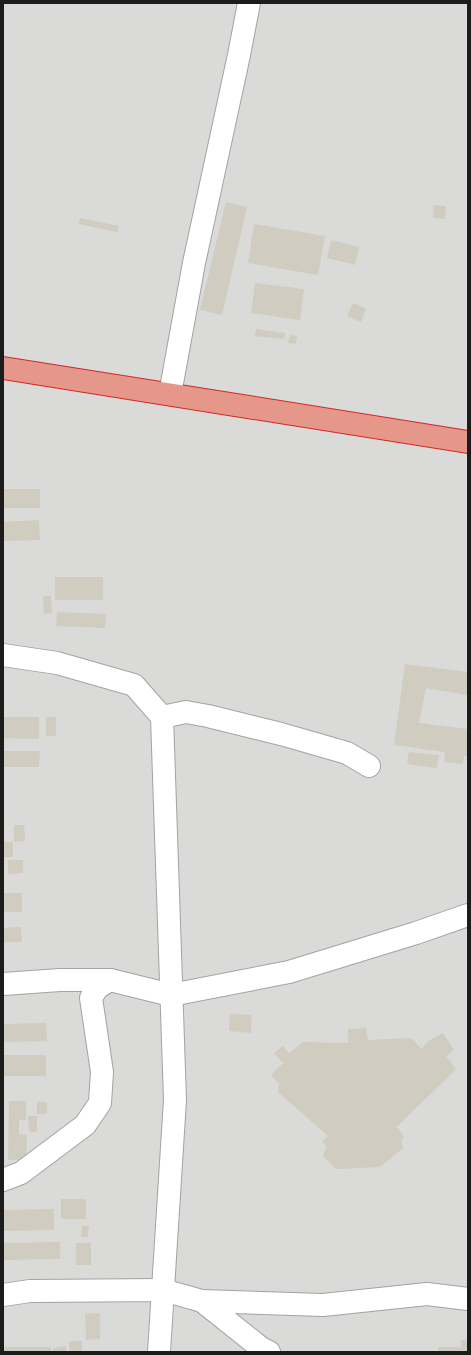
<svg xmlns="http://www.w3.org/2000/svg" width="471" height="1355" viewBox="0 0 471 1355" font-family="'Nunito Sans',sans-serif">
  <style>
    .residential { fill: #dadad9 }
    .building { fill: #d0ccbf }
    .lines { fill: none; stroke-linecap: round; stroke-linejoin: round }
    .minor-casing { stroke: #a3a3a3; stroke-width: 24 }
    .highway-casing { stroke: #d52625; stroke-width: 24 }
    .minor { stroke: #fff; stroke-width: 22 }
    .highway { stroke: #e5988a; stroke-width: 22 }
  </style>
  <rect width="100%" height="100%" fill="#edeee2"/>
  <!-- residential -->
  <rect class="residential" x="3" y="3" width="465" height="1349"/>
  <!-- building -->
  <g class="building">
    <path d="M226,202L247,207L222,315L200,310Z"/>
    <path d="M434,205L446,206L445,219L433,218Z"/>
    <path d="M80,218L119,226L117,232L79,224Z"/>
    <path d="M254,224L325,236L318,275L248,263Z"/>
    <path d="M331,240L359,247L355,265L327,258Z"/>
    <path d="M255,283L304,289L300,320L251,313Z"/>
    <path d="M353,303L366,309L361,322L347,316Z"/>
    <path d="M256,329L285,333L284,339L255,336Z"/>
    <path d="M290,335L297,336L296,344L288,343Z"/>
    <rect x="3" y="489" width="37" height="19"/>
    <path d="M39,520L40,540L3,541V522Z"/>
    <rect x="55" y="577" width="48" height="23"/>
    <path d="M43,596H51L52,613L44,614Z"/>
    <path d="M57,612L106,614L105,628L56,626Z"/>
    <path d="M405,664L468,672V695L426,688L419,723L468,729V756H464L463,764L444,762L445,752L394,745Z"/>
    <path d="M3,717H39V739L3,738Z"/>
    <rect x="46" y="717" width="10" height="19"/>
    <path d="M3,751H40L39,767H3Z"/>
    <path d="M409,752L439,755L437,768L407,764Z"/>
    <path d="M14,825H24L25,841L14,842Z"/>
    <rect x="4" y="842" width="9" height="15"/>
    <path d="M8,860H23V873L8,874Z"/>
    <rect x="3" y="893" width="19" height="19"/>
    <path d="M21,927L22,942H3V928Z"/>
    <path d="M230,1014L252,1015L251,1033L229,1031Z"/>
    <path d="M46,1023L47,1041L3,1042V1024Z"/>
    <path d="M366,1028L368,1040L411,1038L422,1049L428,1041L443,1033L454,1050L446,1056L456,1069L397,1127L404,1137L401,1141L403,1148L380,1167L336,1169L323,1156L327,1146L322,1142L328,1136L278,1092L279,1084L271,1075L283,1063L274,1053L283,1046L289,1053L303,1042L348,1043V1029Z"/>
    <rect x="3" y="1055" width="43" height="21"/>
    <path d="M9,1101H26V1120H19V1134L27,1135L26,1160H8Z"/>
    <rect x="37" y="1102" width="10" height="12"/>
    <path d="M28,1116H37V1132H29Z"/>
    <rect x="61" y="1199" width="25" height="20"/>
    <path d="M54,1209V1230L3,1231V1210Z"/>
    <path d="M82,1226H89L88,1237H81Z"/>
    <path d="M60,1242V1259L3,1260V1243Z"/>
    <rect x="76" y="1243" width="15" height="22"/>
    <path d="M100,1313V1339L86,1340L85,1314Z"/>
    <path d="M461,1340L468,1341V1352H438V1347H461Z"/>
    <rect x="69" y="1341" width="13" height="11"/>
    <path d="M66,1346V1352H53V1348Z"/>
    <rect x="3" y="1347" width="48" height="5"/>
  </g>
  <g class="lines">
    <!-- minor casing -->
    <g class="minor-casing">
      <g id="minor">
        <path d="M170,394L194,263L239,55L249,3"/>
        <path d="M3,655L57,663L134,685L162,717L175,1100L159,1352"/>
        <path d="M162,717L186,712L208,716L281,734L347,753L369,766"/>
        <path d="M3,984L60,980H110L171,995L289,972L416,933L468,915"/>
        <path d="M3,1180L21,1173L85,1125L100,1103L102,1072L91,998L97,988L110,980"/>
        <path d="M3,1295L30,1291L163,1290L202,1301L323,1305L427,1294L468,1299"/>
        <path d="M202,1301L261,1348L269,1352"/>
      </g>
    </g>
    <!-- highway casing -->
    <g class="highway-casing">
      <path id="highway" d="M3,368L468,442"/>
    </g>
    <!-- minor -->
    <use href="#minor" class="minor"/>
    <!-- highway -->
    <use href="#highway" class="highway"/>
  </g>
  <!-- border -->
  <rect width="471" height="1355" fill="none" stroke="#1c1c1c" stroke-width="8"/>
</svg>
